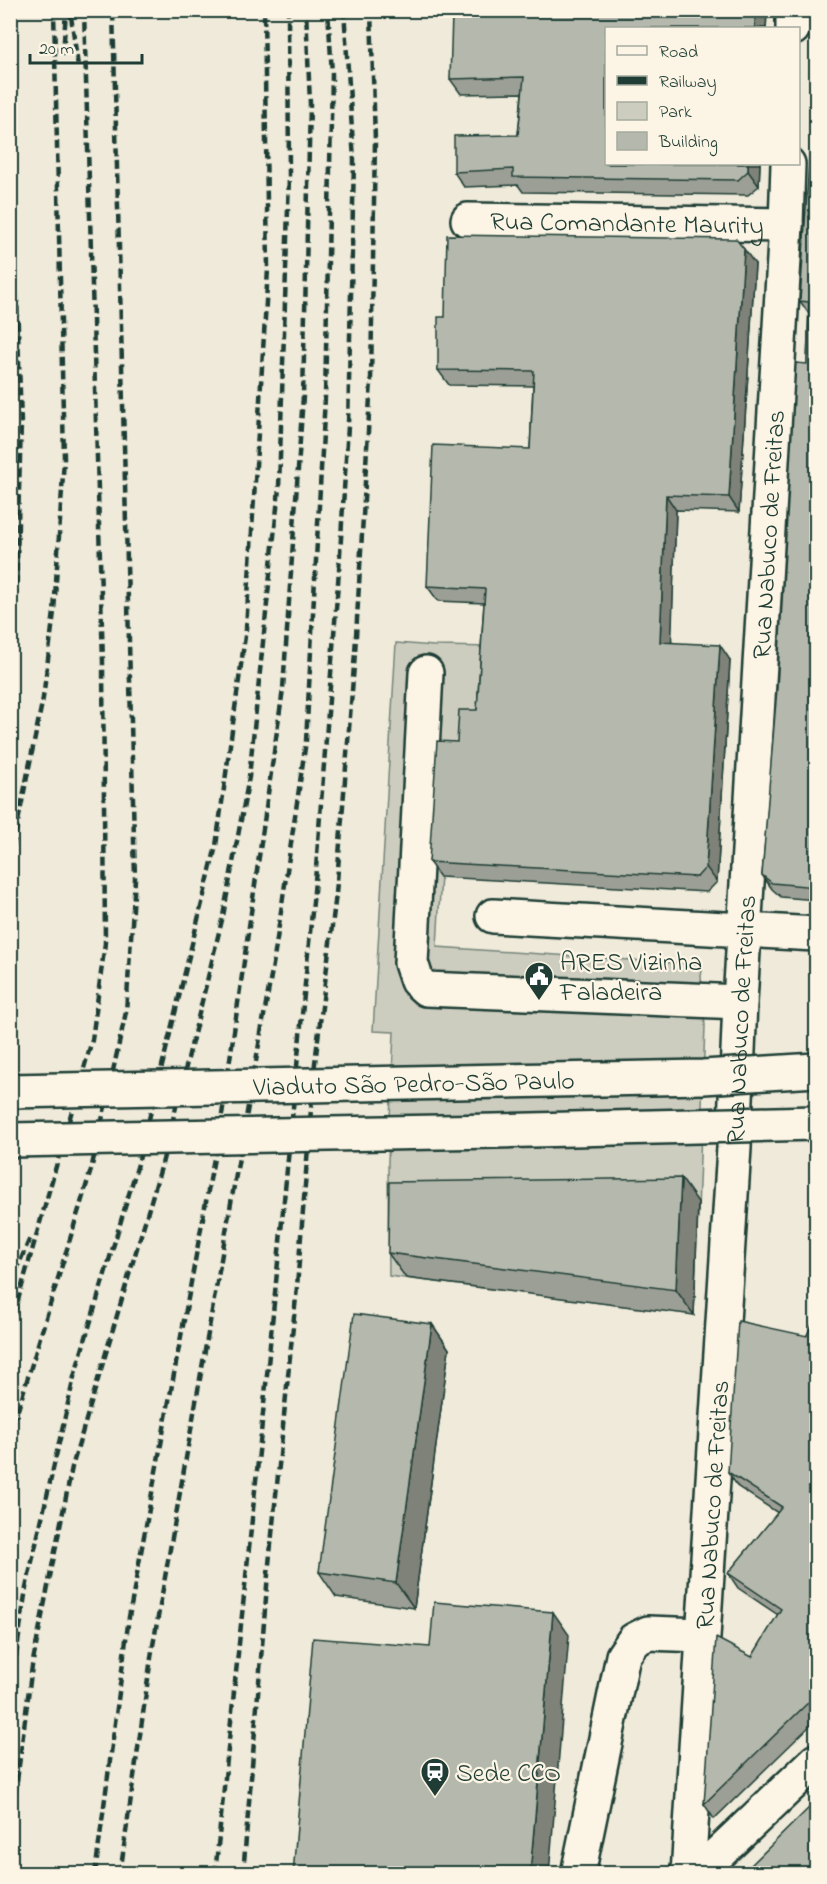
<svg xmlns="http://www.w3.org/2000/svg" width="827" height="1884" viewBox="0 0 827 1884" font-family="'Indie Flower',sans-serif">
  <style>
    .green { fill: #cccdbf; stroke: #76857a; stroke-width: 1.5 }
    .lines { fill: none; stroke-linecap: round; stroke-linejoin: round }
    .minor-casing { stroke: #1f3d34; stroke-width: 38 }
    .minor { stroke: #fcf5e5; stroke-width: 33 }
    .rail { stroke: #1f3d34; stroke-width: 4.5; stroke-dasharray: 9 4.5; stroke-linecap: butt }
    .major-bridge-casing { stroke: #1f3d34; stroke-width: 38; stroke-linecap: butt }
    .major-bridge { stroke: #fcf5e5; stroke-width: 33 }
    .wall { fill: #9c9f95; stroke: #1f3d34; stroke-width: 1.5 }
    .shaded-wall { fill: #7f8279; stroke: #1f3d34; stroke-width: 1.5 }
    .building { fill: #b5b9ad; stroke: #1f3d34; stroke-width: 1.5 }
    .labels { text-anchor: middle; stroke-width: 4.5; stroke-linejoin: round; paint-order: stroke }
    .street-label { font-size: 26px; fill: #1f3d34; stroke: #fcf5e5 }
    .poi-label { font-size: 26px; fill: #1f3d34; stroke: #fcf5e5; text-anchor: start }
  </style>
  <rect width="100%" height="100%" fill="#efeada"/>
  <filter id="ink" filterUnits="userSpaceOnUse"><feTurbulence type="fractalNoise" baseFrequency=".0167" numOctaves="2"/><feDisplacementMap in="SourceGraphic" scale="12" xChannelSelector="R" yChannelSelector="G"/><feConvolveMatrix kernelMatrix="1 2 1 2 8 2 1 2 1" color-interpolation-filters="sRGB"/></filter>
  <g filter="url(#ink)">
    <!-- green -->
    <path class="green" d="M396,643L434,646L495,647L441,874L437,947L703,965L701,976L705,1026L694,1315L389,1276L388,1162L394,1032L373,1031Z"/>
    <g class="lines">
      <!-- minor casing -->
      <g class="minor-casing">
        <g id="minor">
          <path d="M793,28V10"/>
          <path id="s1" d="M468,220L786,225"/>
          <path d="M426,673L411,963L417,981L426,989L740,1002"/>
          <path d="M493,916L816,934"/>
          <path d="M578,1874L623,1656L634,1640L648,1633L702,1635"/>
          <path id="s2" d="M688,1874L734,1148L740,1002L786,225L788,164"/>
          <path d="M697,1874L816,1761"/>
        </g>
      </g>
      <!-- minor -->
      <use href="#minor" class="minor"/>
      <!-- rail -->
      <g class="rail">
        <path d="M71,16L78,66"/>
        <path d="M63,55L66,10"/>
        <path d="M10,77L21,424L15,622L10,660"/>
        <path d="M10,861L43,698L54,612L64,459L54,10"/>
        <path d="M10,1285L30,1238"/>
        <path d="M10,1328L92,1040L105,943L103,663L84,10"/>
        <path d="M10,1436L91,1170L126,1012L135,879L113,10"/>
        <path d="M10,1697L26,1588L74,1377L138,1164L216,846L246,629L268,269L264,10"/>
        <path d="M10,1834L32,1666L72,1467L162,1164L223,916L249,777L279,488L289,177L288,10"/>
        <path d="M95,1874L129,1617L222,1115L283,689L303,396L310,104L306,10"/>
        <path d="M120,1874L152,1651L274,959L306,741L325,397L332,74L328,10"/>
        <path d="M215,1874L267,1375L315,881L339,570L348,426L354,160L344,10"/>
        <path d="M243,1874L268,1574L297,1287L314,1071L336,894L355,653L371,380L375,141L371,10"/>
      </g>
      <!-- major-bridge casing -->
      <g class="major-bridge-casing">
        <g id="major-bridge">
          <path id="s3" d="M10,1091L703,1077L816,1070"/>
          <path d="M10,1140L495,1131L816,1123"/>
        </g>
      </g>
      <!-- major-bridge -->
      <use href="#major-bridge" class="major-bridge"/>
    </g>
    <!-- wall -->
    <g class="wall">
      <path d="M474,10H767L759,186L748,195L523,192L518,185L464,187L454,172L518,135L522,93L461,94L450,79L473,15Z"/>
      <path d="M816,86V900L781,897L772,889L762,875L807,364L809,314L800,301Z"/>
      <path d="M755,264L739,512L676,510L671,642L730,660L717,882L707,892L440,877L429,862L457,742L477,710L484,603L438,601L427,586L530,449L533,386L449,385L438,370L445,317Z"/>
      <path d="M698,1202L694,1315L406,1278L388,1253Z"/>
      <path d="M816,1319V1720L714,1819L704,1804L752,1657L778,1615L738,1588L728,1573L778,1513L738,1487L728,1472Z"/>
      <path d="M432,1324L449,1349L414,1608L336,1597L319,1572Z"/>
    </g>
    <!-- shaded-wall -->
    <g class="shaded-wall">
      <path d="M756,10H767L766,28H755Z"/>
      <path d="M748,164H760L759,186L748,171Z"/>
      <path d="M744,249L755,264L739,512L729,497Z"/>
      <path d="M666,495L676,510L671,657L660,642Z"/>
      <path d="M720,645L730,660L717,882L706,867Z"/>
      <path d="M681,1178L698,1202L694,1315L676,1290Z"/>
      <path d="M432,1324L449,1349L414,1608L396,1583Z"/>
      <path d="M553,1612L569,1635L549,1874H530Z"/>
      <path d="M816,1670V1684L811,1676Z"/>
    </g>
    <!-- building -->
    <g class="building">
      <path d="M474,10H756L755,28H606V164H748V171L738,180L513,177V169L454,172V136L518,135L524,77L450,79L452,15H473Z"/>
      <path d="M814,86H816V887L772,883L762,875L777,688L796,363L807,364L809,302L800,301Z"/>
      <path d="M447,235L736,239L744,249L729,497L666,495L660,642L720,645L706,867L697,877L429,862L437,741L457,742L459,710H477L485,589L427,586L433,445L530,449L534,371L438,370V317H445Z"/>
      <path d="M681,1178L676,1290L388,1253L389,1182Z"/>
      <path d="M354,1314L432,1324L396,1583L319,1572Z"/>
      <path d="M816,1319V1670L811,1676L816,1679V1695L704,1804L716,1638L752,1657L781,1609L728,1573L782,1507L728,1472L738,1321L807,1336L810,1328Z"/>
      <path d="M434,1602L553,1612L530,1874H293L313,1638L430,1647Z"/>
      <path d="M816,1801V1874H742Z"/>
    </g>
  </g>
  <!-- icons -->
  <defs>
    <g id="civic-pin" transform="scale(1.5)"><path d="M0 17L-7.5 6A9.5 9.5 0 1 1 7.5 6Z" fill="#1f3d34" stroke="#fcf5e5"/><path d="M-.6-6.5H3V-4.5H.6V-3L4-1V1h2V6H-6V1h2V-1L-.6-3ZM-1.2 2.5V6h2.4V2.5Z" fill="#fff"/></g>
    <g id="station-pin" transform="scale(1.5)"><path d="M0 17L-7.5 6A9.5 9.5 0 1 1 7.5 6Z" fill="#1f3d34" stroke="#fcf5e5"/><path d="M-3-6H3Q5-6 5-4V2Q5 4 3 4L4.5 6H3L1.5 4h-3L-3 6H-4.5L-3 4Q-5 4-5 2V-4Q-5-6-3-6ZM-3.5-4v3h7v-3ZM-3.5 1v1.5H-2V1ZM2 1v1.5H3.5V1Z" fill="#fff"/></g>
  </defs>
  <g fill-rule="evenodd">
    <use href="#civic-pin" x="539" y="976"/>
    <use href="#station-pin" x="435" y="1772"/>
  </g>
  <g class="labels">
    <!-- street labels -->
    <g class="street-label">
      <text dy="9" stroke="none"><textPath href="#s1" startOffset="159">Rua Comandante Maurity</textPath></text>
      <text dy="9" stroke="none"><textPath href="#s2" startOffset="1342">Rua Nabuco de Freitas</textPath></text>
      <text dy="9" stroke="none"><textPath href="#s2" startOffset="856">Rua Nabuco de Freitas</textPath></text>
      <text dy="9" stroke="none"><textPath href="#s3" startOffset="404">Viaduto São Pedro-São Paulo</textPath></text>
      <text dy="9" stroke="none"><textPath href="#s2" startOffset="370">Rua Nabuco de Freitas</textPath></text>
    </g>
    <!-- poi labels -->
    <g class="poi-label">
      <text x="560" y="970">ARES Vizinha<tspan x="560" dy="30">Faladeira</tspan></text>
      <text x="456" y="1781">Sede CCO</text>
    </g>
  </g>
  <!-- margin -->
  <rect width="827" height="1884" fill="none" stroke="#fcf5e5" stroke-width="36"/>
  <rect x="18" y="18" width="791" height="1848" fill="none" stroke="#1f3d34" stroke-width="2" filter="url(#ink)"/>
  <!-- legend -->
  <rect x="605" y="27" width="195" height="138" fill="#fcf5e5" stroke="#a4ab9e" stroke-width="1.5"/>
  <rect x="617" y="46" width="30" height="9" fill="#fcf5e5" stroke="#a4ab9e" stroke-width="1.5"/>
  <text x="659" y="57" font-size="18" fill="#1f3d34">Road</text>
  <rect x="617" y="76" width="30" height="9" fill="#1f3d34" stroke="#a4ab9e" stroke-width="1.5"/>
  <text x="659" y="87" font-size="18" fill="#1f3d34">Railway</text>
  <rect x="617" y="102" width="30" height="18" fill="#cccdbf" stroke="#a4ab9e" stroke-width="1.5"/>
  <text x="659" y="117" font-size="18" fill="#1f3d34">Park</text>
  <rect x="617" y="132" width="30" height="18" fill="#b5b9ad" stroke="#a4ab9e" stroke-width="1.5"/>
  <text x="659" y="147" font-size="18" fill="#1f3d34">Building</text>
  <!-- scale -->
  <path d="M30 54v9h112v-9" fill="none" stroke="#1f3d34" stroke-width="3"/>
  <text x="39" y="54" font-size="18" fill="#1f3d34" stroke="#fcf5e5" stroke-width="4.5" paint-order="stroke">20 m</text>
</svg>
